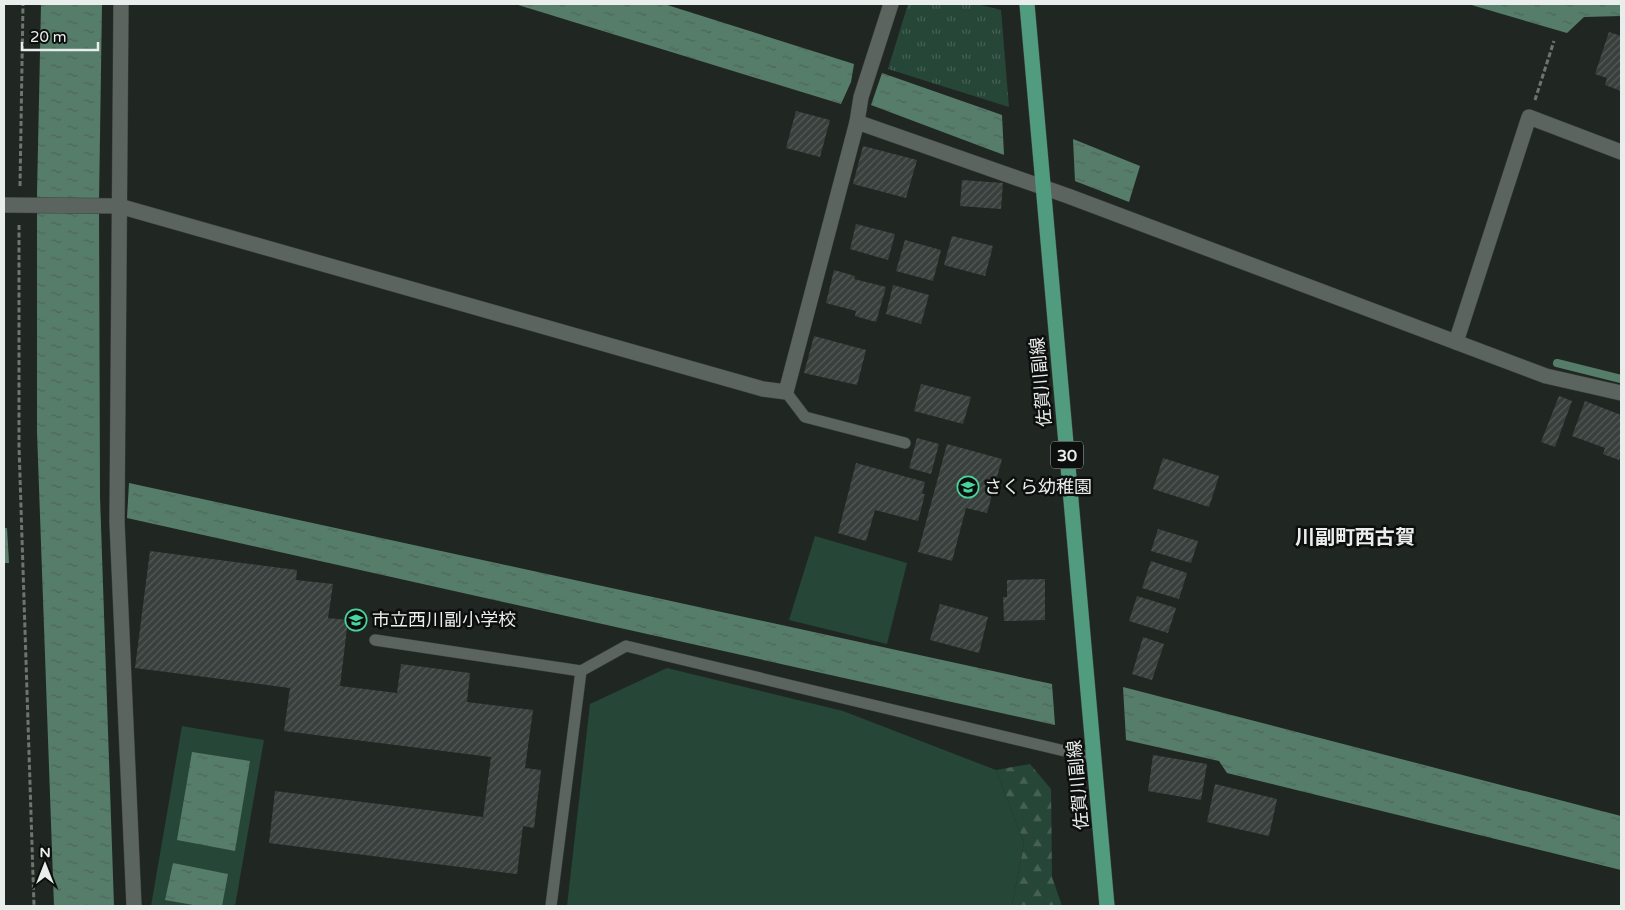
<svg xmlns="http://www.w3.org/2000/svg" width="1625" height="910" viewBox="0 0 1625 910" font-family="'Varela Round','Noto Sans JP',sans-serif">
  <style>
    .forest { fill: url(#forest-firs) }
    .park { fill: url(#park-tufts) }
    .garden { fill: #264637 }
    .water { fill: url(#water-ripples) }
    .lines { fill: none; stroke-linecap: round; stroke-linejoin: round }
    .stream { stroke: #567d6a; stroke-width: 8 }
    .building { fill: url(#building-hatch) }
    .lane-casing { stroke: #3b413e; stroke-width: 12 }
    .street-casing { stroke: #3b413e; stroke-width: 16 }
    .primary-casing { stroke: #3b413e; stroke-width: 16 }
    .path { stroke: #6e7470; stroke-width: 3; stroke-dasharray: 5 2.5; stroke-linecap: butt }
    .lane { stroke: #5c6460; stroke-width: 11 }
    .street { stroke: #5c6460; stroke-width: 15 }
    .primary { stroke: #519c7e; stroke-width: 15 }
    .labels { text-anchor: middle; stroke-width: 5; stroke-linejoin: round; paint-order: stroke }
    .shield { fill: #0c0f0d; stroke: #a7aaa8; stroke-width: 1 }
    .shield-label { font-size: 16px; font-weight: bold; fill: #e9edeb }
    .street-label { font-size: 18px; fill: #e9edeb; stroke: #0c0f0d }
    .poi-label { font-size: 18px; fill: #e9edeb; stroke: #0c0f0d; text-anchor: start }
    .quarter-label { font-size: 20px; font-weight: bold; fill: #e9edeb; stroke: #0c0f0d }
  </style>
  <defs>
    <pattern id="forest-firs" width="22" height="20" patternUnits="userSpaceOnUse" patternTransform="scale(1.25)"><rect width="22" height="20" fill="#264637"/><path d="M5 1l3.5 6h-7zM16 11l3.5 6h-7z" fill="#466154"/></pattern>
    <pattern id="park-tufts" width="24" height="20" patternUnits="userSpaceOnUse" patternTransform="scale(1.25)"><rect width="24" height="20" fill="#264637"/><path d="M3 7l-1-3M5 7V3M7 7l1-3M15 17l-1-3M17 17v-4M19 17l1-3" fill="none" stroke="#466154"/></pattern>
    <pattern id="water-ripples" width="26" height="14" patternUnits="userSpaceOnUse" patternTransform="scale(1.25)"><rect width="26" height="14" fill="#567d6a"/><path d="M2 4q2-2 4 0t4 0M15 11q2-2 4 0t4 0" fill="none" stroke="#4f655a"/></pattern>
    <pattern id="building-hatch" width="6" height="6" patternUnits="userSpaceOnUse" patternTransform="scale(1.25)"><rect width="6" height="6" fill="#383f3c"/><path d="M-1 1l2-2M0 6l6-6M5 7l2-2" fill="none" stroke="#555b58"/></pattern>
  </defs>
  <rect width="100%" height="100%" fill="#202723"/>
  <!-- forest -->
  <path class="forest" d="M1030,764L1051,789L1052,877L1062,906H1012L1024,843L996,770Z"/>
  <!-- park -->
  <path class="park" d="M908,4H977L1001,10L1009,107L888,69Z"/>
  <!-- garden -->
  <g class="garden">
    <path d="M815,536L907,563L887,644L789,620Z"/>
    <path d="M667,668L843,711L996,770L1024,843L1012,906H567L590,704Z"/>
    <path d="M182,726L264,740L235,906H151Z"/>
  </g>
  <!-- water -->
  <g class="water">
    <path d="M41,4H102L99,201L100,497L114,906H54L37,432V194Z"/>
    <path d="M515,4H664L854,64L851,82L841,104Z"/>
    <path d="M1468,4H1621V16L1584,17L1567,33Z"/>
    <path d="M882,73L1002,115L1004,155L871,105Z"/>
    <path d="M1073,139L1140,166L1129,202L1075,181Z"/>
    <path d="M129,483L1052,684L1055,725L127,518Z"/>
    <path d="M4,528H7L9,563H4Z"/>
    <path d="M1123,687L1621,816V870L1227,773L1219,761L1126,740Z"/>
    <path d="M192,752L250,761L235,851L177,840Z"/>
    <path d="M173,863L228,874L222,906H199L165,900Z"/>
  </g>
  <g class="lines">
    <!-- stream -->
    <path class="stream" d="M1557,363L1621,379"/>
  </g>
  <!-- building -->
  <g class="building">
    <path d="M1609,32L1621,36V91L1605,85L1607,78L1595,74Z"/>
    <path d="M796,111L830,120L820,157L786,148Z"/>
    <path d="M863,146L917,160L906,198L853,184Z"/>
    <path d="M962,180L1003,183L1001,209L960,206Z"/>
    <path d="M856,224L895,234L888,260L850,249Z"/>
    <path d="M952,236L993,246L985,276L944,265Z"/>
    <path d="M905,240L941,250L933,281L896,271Z"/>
    <path d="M834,270L855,276L854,279L886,287L876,322L855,316L856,311L826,303Z"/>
    <path d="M893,285L929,295L921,324L886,314Z"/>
    <path d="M814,336L866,350L857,385L804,373Z"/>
    <path d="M921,384L971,397L963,424L914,411Z"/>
    <path d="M1559,396L1572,401L1555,447L1541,442Z"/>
    <path d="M1585,401L1621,415V454L1619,460L1603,454L1605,448L1572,436Z"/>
    <path d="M917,438L939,444L931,474L909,468Z"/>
    <path d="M947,444L1002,459L987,513L966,508L952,561L918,552Z"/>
    <path d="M1163,458L1219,476L1209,507L1153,489Z"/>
    <path d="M856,463L925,482L922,494H925L918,521L875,510L866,541L838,533Z"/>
    <path d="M1158,529L1198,541L1191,563L1151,551Z"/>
    <path d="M150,551L297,570L296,580L333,584L328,618L348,620L340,686L397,693L401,664L470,673L467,702L533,710L525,768L541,770L534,828L523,826L517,874L269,843L275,791L483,817L491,757L284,731L290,688L135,668Z"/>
    <path d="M1151,561L1187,573L1179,599L1142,588Z"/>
    <path d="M1045,579V620L1004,621L1003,597H1007V580Z"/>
    <path d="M1137,596L1176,608L1168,633L1129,621Z"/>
    <path d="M940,604L988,617L979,653L930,640Z"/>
    <path d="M1143,637L1164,644L1152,680L1132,674Z"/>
    <path d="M1153,755L1207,764L1201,800L1148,791Z"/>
    <path d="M1215,784L1277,799L1269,836L1207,822Z"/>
  </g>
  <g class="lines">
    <!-- lane casing -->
    <g class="lane-casing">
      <g id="lane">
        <path d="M786,392L805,417L905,443"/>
        <path d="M375,640L581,671L551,906"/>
        <path d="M581,671L626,646L1094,758"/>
      </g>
    </g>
    <!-- street casing -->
    <g class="street-casing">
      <g id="street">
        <path d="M121,4L117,522L134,906"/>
        <path d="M857,122L1068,196L1546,376L1621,393"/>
        <path d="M4,205L119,206L763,389L786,392L857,122L861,97L891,4"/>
        <path d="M1456,342L1529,117L1621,152"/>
      </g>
    </g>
    <!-- primary casing -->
    <g class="primary-casing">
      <path id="primary" d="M1027,4L1107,906"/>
    </g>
    <!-- path -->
    <g class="path">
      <path d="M1535,100L1554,41"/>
      <path d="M20,186L23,4"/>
      <path d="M19,225V446L34,906"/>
    </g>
    <!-- lane -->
    <use href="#lane" class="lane"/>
    <!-- street -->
    <use href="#street" class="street"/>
    <!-- primary -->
    <use href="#primary" class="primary"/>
  </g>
  <!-- icons -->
  <defs>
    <g id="school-ring" transform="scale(1.125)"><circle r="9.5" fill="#0c0f0d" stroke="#48d49d" stroke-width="1.5"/><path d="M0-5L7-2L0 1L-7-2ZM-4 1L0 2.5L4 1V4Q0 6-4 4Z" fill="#48d49d"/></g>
  </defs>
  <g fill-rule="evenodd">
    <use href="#school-ring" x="968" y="487"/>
    <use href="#school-ring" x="356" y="620"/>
  </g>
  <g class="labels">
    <!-- shield labels -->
    <rect class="shield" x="1051" y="441.5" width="32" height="27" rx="4"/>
    <g class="shield-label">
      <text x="1067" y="461">30</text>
    </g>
    <!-- street labels -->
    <g class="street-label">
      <text transform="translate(1041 382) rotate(-95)" y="6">佐賀川副線</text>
      <text transform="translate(1078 785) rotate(-95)" y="6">佐賀川副線</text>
    </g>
    <!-- poi labels -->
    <g class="poi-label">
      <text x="984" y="493">さくら幼稚園</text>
      <text x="372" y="626">市立西川副小学校</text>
    </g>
    <!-- quarter labels -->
    <g class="quarter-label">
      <text x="1355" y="544">川副町西古賀</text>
    </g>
  </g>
  <!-- border -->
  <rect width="1625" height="910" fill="none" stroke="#e9edeb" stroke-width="10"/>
  <!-- north arrow -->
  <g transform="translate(45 865)" stroke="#0c0f0d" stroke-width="4" paint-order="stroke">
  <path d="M0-4L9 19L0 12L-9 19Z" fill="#e9edeb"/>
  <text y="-8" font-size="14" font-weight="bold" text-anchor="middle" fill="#e9edeb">N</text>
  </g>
  <!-- scale -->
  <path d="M22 42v8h76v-8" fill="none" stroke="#e9edeb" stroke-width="2.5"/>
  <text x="30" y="42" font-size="15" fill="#e9edeb" stroke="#0c0f0d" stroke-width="4" paint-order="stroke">20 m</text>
</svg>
